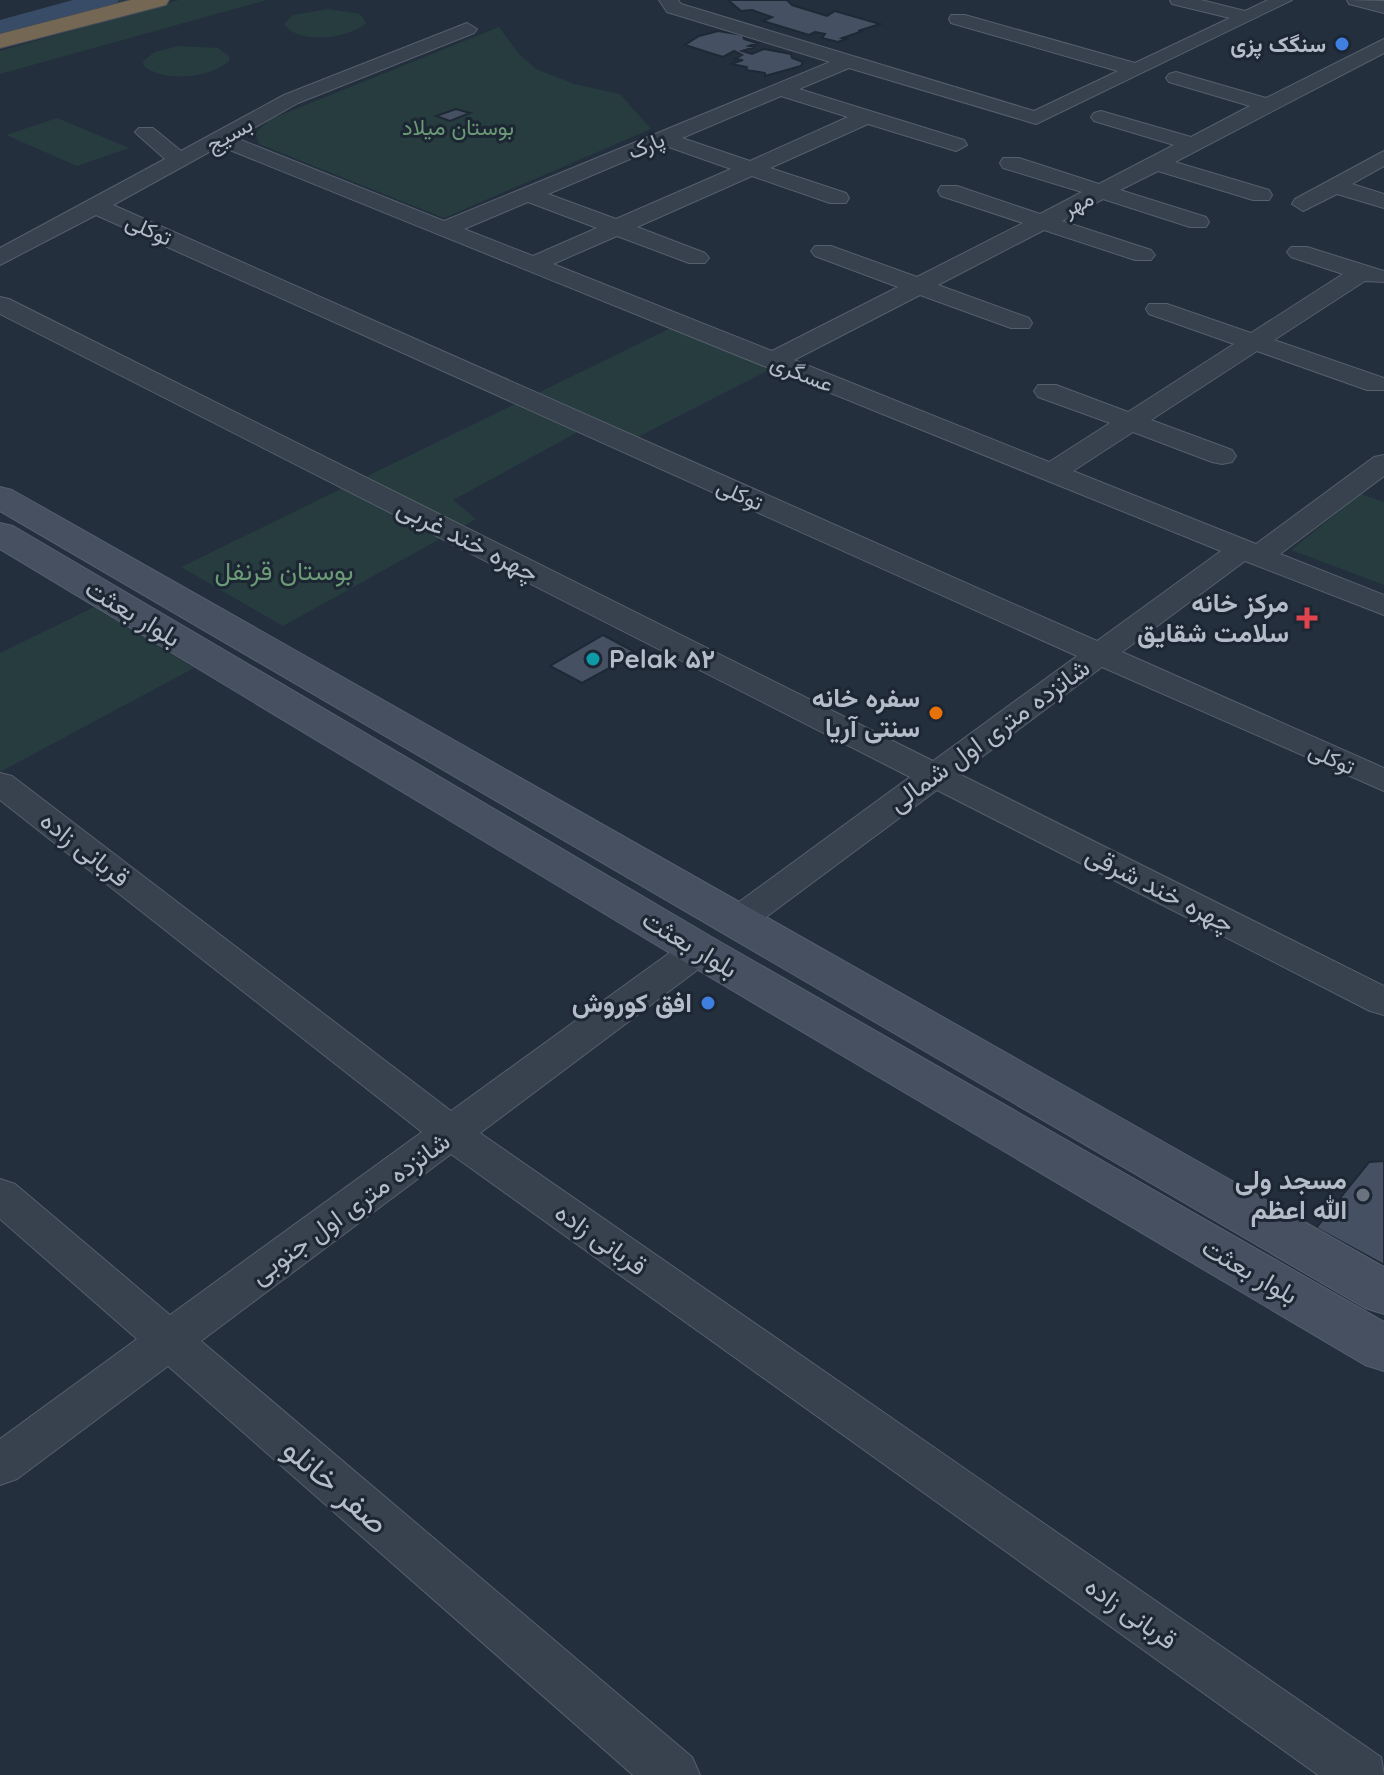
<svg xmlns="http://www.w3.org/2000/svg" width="1384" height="1775" viewBox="0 0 1384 1775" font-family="Quicksand,Vazirmatn,sans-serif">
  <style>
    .green { fill: #263c3f }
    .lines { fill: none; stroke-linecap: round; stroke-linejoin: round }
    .river { fill: #394c67; fill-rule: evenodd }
    .building { fill: #455162; stroke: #1f2835; stroke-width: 2 }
    .street-casing { stroke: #565f6c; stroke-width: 2 }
    .secondary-casing { stroke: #565f6c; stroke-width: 2 }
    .highway-casing { stroke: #434c59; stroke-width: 2 }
    .street { fill: #38414e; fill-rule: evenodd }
    .secondary { fill: #465061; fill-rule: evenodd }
    .highway { fill: #746855; fill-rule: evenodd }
    .shop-dot { fill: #3f7fe0; stroke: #1d2633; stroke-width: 3 }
    .health-dot { fill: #e0444e; stroke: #1d2633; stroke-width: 3 }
    .culture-dot { fill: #0f9aa8; stroke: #1d2633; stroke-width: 3 }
    .food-dot { fill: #e8710a; stroke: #1d2633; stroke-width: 3 }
    .worship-dot { fill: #6b7280; stroke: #1d2633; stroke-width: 3 }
    .labels { text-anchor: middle; stroke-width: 6; stroke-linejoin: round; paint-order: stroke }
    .far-poi-label { font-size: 22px; font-weight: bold; fill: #b4bcc9; stroke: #1d2633; text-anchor: end }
    .far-park-label { font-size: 22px; fill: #6b9a76; stroke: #1d2633 }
    .far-street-label { font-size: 22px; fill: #b4bcc9; stroke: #1d2633 }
    .street-label { font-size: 26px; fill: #b4bcc9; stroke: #1d2633 }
    .park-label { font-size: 26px; fill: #6b9a76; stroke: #1d2633 }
    .poi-label { font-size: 26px; font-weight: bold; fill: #b4bcc9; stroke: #1d2633; text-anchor: end }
    .near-street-label { font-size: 32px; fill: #b4bcc9; stroke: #1d2633 }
  </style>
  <rect width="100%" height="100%" fill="#242f3e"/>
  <!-- green -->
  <g class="green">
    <path d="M95,0H126L0,33V25Z"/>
    <path d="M179,0H267L0,74V51Z"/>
    <path d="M328,9L360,14L366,23C349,39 298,45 284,24L293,15Z"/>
    <path d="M499,27L518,53L536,69L574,84L620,94L651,129L444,218L259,144L255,133L271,119Z"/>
    <path d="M179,46L218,48L229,56V61C210,78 164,83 144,66L143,61L155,52Z"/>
    <path d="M57,118L129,148L77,166L6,135Z"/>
    <path d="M671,328L771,369L638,437L598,421L453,500L476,519L283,626L181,567Z"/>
    <path d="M1361,494L1384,502V585L1291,550Z"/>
    <path d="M94,607L194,668L0,772V653Z"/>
  </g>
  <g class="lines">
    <!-- river -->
    <path class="river" d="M73,0H119L115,6L0,38V20Z"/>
  </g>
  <!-- building -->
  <g class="building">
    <path d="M728,0H787L792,5L827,16L835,11L880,24L858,31H863L842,38L846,39L838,42L822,38L825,34L815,32L809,35L763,21L772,17L752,10L741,11Z"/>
    <path d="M718,31L743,35L744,39L757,43L749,46L755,47L742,51L752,54L764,49L791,54L792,58L803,62L801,66L765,76V73L746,70L747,67L731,64L743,60L735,59L742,55L734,51L723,57L685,45L699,36Z"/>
    <path d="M456,109L470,113L450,121L436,116Z"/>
    <path d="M603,635L637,653L582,683L550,666Z"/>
    <path d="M1384,1161V1265L1316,1228L1369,1162Z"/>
  </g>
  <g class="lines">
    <!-- street casing -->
    <g class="street-casing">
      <g id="street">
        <path d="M659,0H678L681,4L1034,111L1118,71L951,23L949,19L951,15H965L1135,63L1230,18L1172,4L1170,0H1201L1245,11L1268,0H1292L1036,124L849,68L799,89L964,140L967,145L956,151L868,124L770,168L846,193L849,198L846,203H830L752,176L637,227L705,253L709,258L705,263H689L617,236L553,264L772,351L898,287L815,256L811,251L815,246H831L917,277L1023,223L941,196L938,191L941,186H957L1040,214L1082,192L1003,168L1000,163L1003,158H1019L1099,184L1174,145L1094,121L1091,117L1094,113L1101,111L1191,137L1250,106L1169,82L1166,78L1169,74L1176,72L1266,98L1384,39V53L1175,162L1269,190L1272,195L1269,200H1253L1158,171L1120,190L1206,217L1209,222L1206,227H1190L1103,199L1062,221L1151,250L1155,255L1151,260H1135L1044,230L938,285L1029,318L1032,323L1029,328H1011L920,295L794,360L1049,462L1110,423L1038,397L1034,391L1038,385H1056L1128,412L1234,344L1149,314L1146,309L1149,304H1167L1251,333L1343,274L1291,257L1287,252L1291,247H1307L1384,271V282L1365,281L1274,340L1384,378V390H1367L1257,351L1151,420L1232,450L1236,456L1232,462L1222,464L1212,462L1133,432L1073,471L1256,544L1374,457L1384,455V476L1280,554L1384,595V615L1245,561L1122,652L1384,768V791L1102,667L959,774L1384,986V1015L1370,1011L937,790L750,929L737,933L724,929L719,921L724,913L910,777L0,314V297L9,299L933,761L1077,656L96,215L0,265V248L165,159L139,136L135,132L139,128H153L181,151L284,95L467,23L477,29L474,33L298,103L236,138L444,221L830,62L667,12ZM781,96L848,117L750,161L682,138ZM663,145L731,169L616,219L548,194ZM220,146L1221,551L1097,641L113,205ZM528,202L597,228L533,256L464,229Z"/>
        <path d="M1347,0L1384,1V13L1349,4Z"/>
        <path d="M1384,151V166L1352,184L1384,194V208L1337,194L1303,211L1292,204L1295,199Z"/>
        <path d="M0,773L12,776L451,1111L686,941L699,938L712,941L718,950L712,959L480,1133L1381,1757L1384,1775H1318L451,1154L201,1341L692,1757L700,1775H633L168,1366L17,1479L0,1485V1439L137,1339L0,1219V1179L15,1184L170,1315L422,1132L0,800Z"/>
      </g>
    </g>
    <!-- secondary casing -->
    <g class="secondary-casing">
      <g id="secondary">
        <path d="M0,487L12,490L1384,1267V1314L1365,1308L0,511Z"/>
        <path d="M0,523L13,526L715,939L1384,1322V1371L1365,1365L683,961L0,549Z"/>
      </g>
    </g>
    <!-- highway casing -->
    <g class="highway-casing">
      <path id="highway" d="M131,0H169L166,5L0,48V34Z"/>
    </g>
    <!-- street -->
    <use href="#street" class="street"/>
    <!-- secondary -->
    <use href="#secondary" class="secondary"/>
    <!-- highway -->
    <use href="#highway" class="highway"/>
  </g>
  <!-- markers -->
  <g class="shop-dot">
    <circle cx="1342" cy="44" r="8"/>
    <circle cx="708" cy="1003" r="8"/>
  </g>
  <path class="health-dot" d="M1303 606h8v8h8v8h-8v8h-8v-8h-8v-8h8z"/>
  <circle class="culture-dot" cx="593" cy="659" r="8"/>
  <circle class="food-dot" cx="936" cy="713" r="8"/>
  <circle class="worship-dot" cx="1363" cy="1195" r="8"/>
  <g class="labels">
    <!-- far-poi labels -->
    <g class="far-poi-label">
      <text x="1326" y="52">سنگک پزی</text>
    </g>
    <!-- far-park labels -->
    <g class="far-park-label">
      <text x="458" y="135">بوستان میلاد</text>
    </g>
    <!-- far-street labels -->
    <g class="far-street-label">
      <text transform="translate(229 134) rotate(-29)" y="8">بسیج</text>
      <text transform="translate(646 145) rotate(-23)" y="8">پارک</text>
      <text transform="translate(1078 203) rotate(-27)" y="8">مهر</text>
      <text transform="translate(149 229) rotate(24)" y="8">توکلی</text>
      <text transform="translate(802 373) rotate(22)" y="8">عسگری</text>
      <text transform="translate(740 494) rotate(24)" y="8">توکلی</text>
      <text transform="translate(1332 758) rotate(24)" y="8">توکلی</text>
    </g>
    <!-- street labels -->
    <g class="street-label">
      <text transform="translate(468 540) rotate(27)" y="9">چهره خند غربی</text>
      <text transform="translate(133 613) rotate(31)" y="9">بلوار بعثت</text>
      <text transform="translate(989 735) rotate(-36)" y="9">شانزده متری اول شمالی</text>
      <text transform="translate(85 849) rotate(38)" y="9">قربانی زاده</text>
      <text transform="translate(1160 889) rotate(27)" y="9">چهره خند شرقی</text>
      <text transform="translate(690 944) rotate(31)" y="9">بلوار بعثت</text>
      <text transform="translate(350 1208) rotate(-36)" y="9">شانزده متری اول جنوبی</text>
      <text transform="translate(601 1239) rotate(35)" y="9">قربانی زاده</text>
      <text transform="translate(1250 1271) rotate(30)" y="9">بلوار بعثت</text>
      <text transform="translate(1131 1613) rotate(35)" y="9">قربانی زاده</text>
    </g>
    <!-- park labels -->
    <g class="park-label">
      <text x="284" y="580">بوستان قرنفل</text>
    </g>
    <!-- poi labels -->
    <g class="poi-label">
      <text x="1289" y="612">مرکز خانه<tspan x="1289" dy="30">سلامت شقایق</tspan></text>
      <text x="609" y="668" text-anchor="start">Pelak ۵۲</text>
      <text x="920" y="707">سفره خانه<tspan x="920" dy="30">سنتی آریا</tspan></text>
      <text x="692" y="1012">افق کوروش</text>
      <text x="1347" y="1189">مسجد ولی<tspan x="1347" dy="30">الله اعظم</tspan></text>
    </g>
    <!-- near-street labels -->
    <g class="near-street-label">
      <text transform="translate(336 1486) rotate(41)" y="11">صفر خانلو</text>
    </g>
  </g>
</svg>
